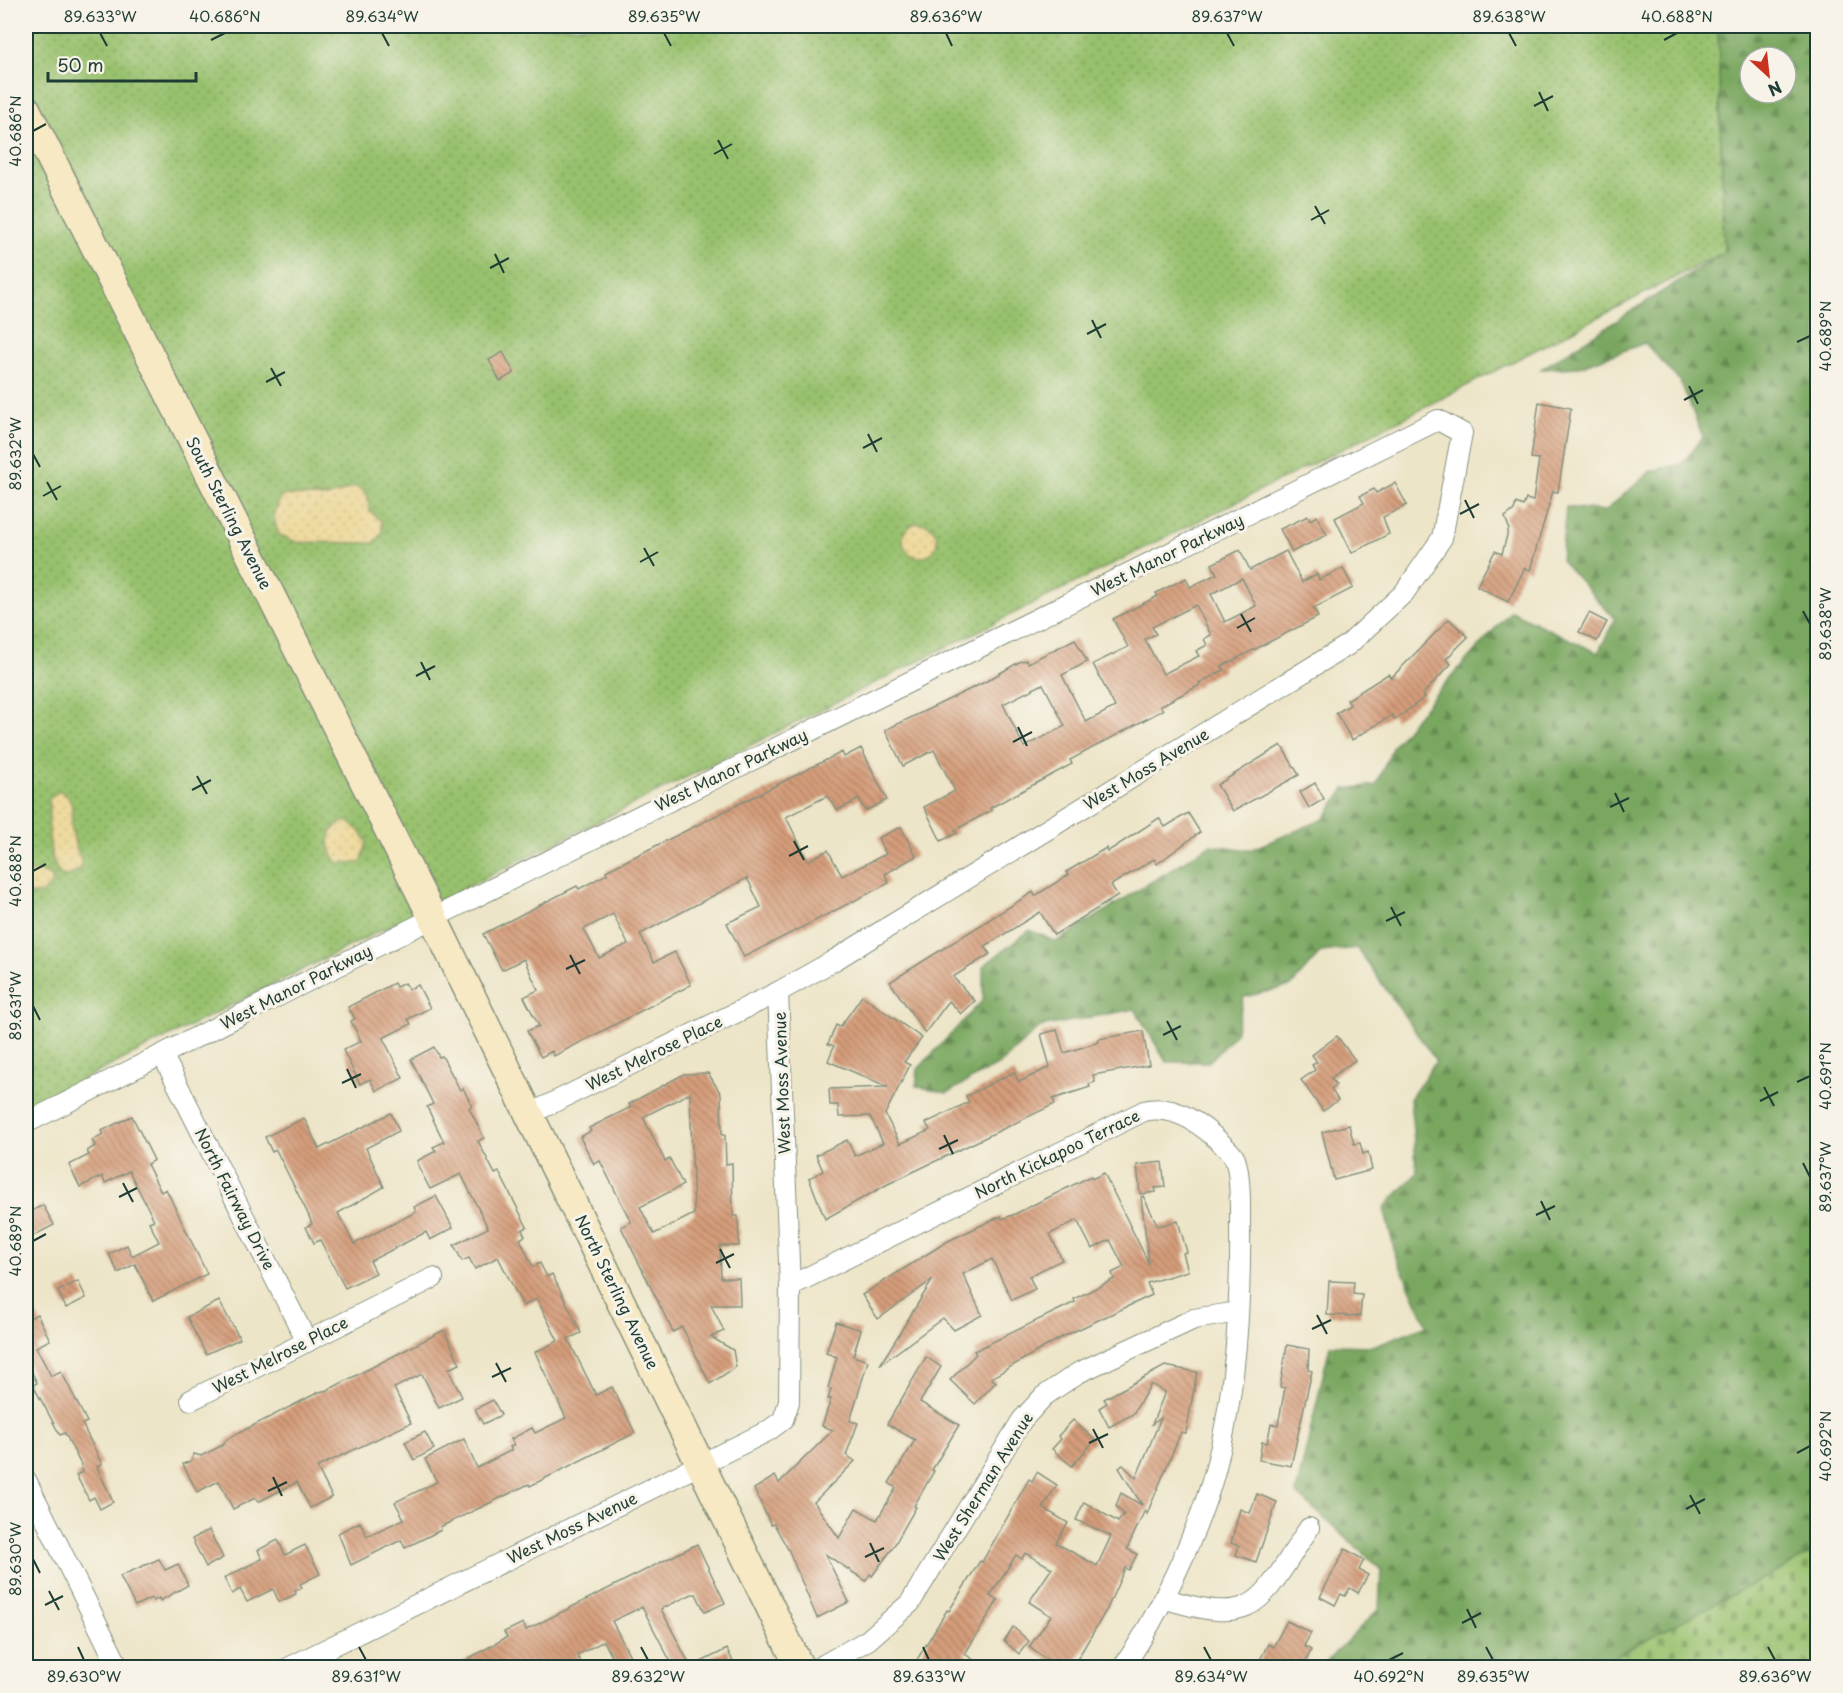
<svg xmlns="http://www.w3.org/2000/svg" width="1843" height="1693" viewBox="0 0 1843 1693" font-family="'Playpen Sans',sans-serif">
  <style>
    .grass { fill: url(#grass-dots); stroke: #5c7f50; stroke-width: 1.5 }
    .forest { fill: url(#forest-firs); stroke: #4c724a; stroke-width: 1.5; fill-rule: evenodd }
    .sand { fill: url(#sand-dots); stroke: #868c69; stroke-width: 1.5 }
    .cemetery { fill: url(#cemetery-stones); stroke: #5c7f50; stroke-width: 1.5 }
    .building { fill: url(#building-back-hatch); fill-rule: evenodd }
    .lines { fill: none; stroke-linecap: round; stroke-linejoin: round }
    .street-casing { stroke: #86917e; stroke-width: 22 }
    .secondary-casing { stroke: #86917e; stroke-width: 31 }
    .street { stroke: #fff; stroke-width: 20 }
    .secondary { stroke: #f6e9c3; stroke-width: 28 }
    .ticks { fill: none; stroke: #1f3d34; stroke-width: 2 }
    .labels { text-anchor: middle; stroke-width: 6; stroke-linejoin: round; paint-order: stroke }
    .street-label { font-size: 16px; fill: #1f3d34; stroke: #f7f3e8 }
    .neatline { fill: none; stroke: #1f3d34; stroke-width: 2 }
    .ticks-label { font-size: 15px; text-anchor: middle; fill: #1f3d34 }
  </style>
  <defs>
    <pattern id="grass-dots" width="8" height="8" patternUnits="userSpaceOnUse" patternTransform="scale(1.5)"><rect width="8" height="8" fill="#98c16d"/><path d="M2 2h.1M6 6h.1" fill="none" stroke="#7b9e5a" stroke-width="1.8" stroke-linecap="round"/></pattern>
    <pattern id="forest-firs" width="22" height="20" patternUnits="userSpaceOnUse" patternTransform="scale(1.5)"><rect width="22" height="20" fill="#7aa760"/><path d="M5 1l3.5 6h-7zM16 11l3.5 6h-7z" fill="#638950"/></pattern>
    <pattern id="sand-dots" width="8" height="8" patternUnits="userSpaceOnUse" patternTransform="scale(1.5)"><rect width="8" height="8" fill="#eeda9e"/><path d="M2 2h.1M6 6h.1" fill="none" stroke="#ccbc89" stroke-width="1.8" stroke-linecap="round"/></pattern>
    <pattern id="cemetery-stones" width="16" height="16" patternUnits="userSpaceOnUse" patternTransform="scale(1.5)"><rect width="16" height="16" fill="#98c16d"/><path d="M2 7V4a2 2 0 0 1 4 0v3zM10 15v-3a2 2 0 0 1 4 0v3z" fill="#7b9e5a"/></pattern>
    <pattern id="building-back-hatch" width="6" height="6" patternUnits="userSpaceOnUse" patternTransform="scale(1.5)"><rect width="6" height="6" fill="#d59d7a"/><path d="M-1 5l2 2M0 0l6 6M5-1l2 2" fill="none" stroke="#ac8165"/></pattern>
  </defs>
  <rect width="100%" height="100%" fill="#f7f3e8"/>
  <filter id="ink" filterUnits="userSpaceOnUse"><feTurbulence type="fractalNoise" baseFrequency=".0167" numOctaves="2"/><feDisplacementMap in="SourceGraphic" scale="12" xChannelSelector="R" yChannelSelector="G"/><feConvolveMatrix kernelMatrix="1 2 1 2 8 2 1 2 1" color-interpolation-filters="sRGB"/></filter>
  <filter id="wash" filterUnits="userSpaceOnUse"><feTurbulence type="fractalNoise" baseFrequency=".008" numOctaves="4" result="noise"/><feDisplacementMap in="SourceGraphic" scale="24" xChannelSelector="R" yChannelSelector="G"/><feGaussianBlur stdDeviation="1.35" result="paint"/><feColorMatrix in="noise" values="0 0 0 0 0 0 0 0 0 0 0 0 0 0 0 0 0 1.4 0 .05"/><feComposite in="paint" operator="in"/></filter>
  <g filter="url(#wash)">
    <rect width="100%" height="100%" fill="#ede5c8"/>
    <!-- grass -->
    <path class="grass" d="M26,26H1718L1724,252L1412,414L26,1108Z"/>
    <!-- forest -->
    <path class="forest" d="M1718,26H1817V1600L1687,1667H1321L1379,1609L1381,1569L1296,1493L1330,1345L1373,1346L1427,1325L1396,1257L1384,1208L1417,1173L1410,1099L1436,1061L1357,948L1321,952L1291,986L1244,997L1235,1034L1209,1062H1166L1135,1009L1040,1027L1001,1063L947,1093L916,1086L918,1069L983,1000V966L1030,930L1056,942L1210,845L1250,850L1324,819L1345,789L1376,785L1393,746L1434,696L1511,611L1598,653L1615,619L1561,560L1566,507L1605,511L1651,471L1682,464L1703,437L1681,383L1645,343L1579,367L1541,369L1724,252ZM1750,57H1786V93H1750Z"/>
    <!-- sand -->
    <g class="sand">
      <path d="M357,486L367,494L370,511L382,522V533L374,543L296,542L278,534L274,517L280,498L286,495L327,497Z"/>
      <circle cx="920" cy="540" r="17"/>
      <path d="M59,791C79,799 69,815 72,830C74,841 77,852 82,863L80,869L69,876L61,875C46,857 49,821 49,799Z"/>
      <path d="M347,821L361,832L367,842L362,860L359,863H339C324,850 326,826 347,821Z"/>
      <path d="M39,871L53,877L52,884L41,894H26V873Z"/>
    </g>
    <!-- cemetery -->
    <path class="cemetery" d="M1817,1550V1667H1594L1810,1554Z"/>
    <g id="blocks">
      <!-- building -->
      <g class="building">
        <path d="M503,352L514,373L500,381L489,360Z"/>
        <path d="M1539,402L1571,408L1558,492L1553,491L1530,570L1525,568L1508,602L1477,586L1495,551L1502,554L1509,528L1505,517L1514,510L1516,503L1523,506L1526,499L1533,501L1539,459L1531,458Z"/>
        <path d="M1395,483L1407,505L1383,517L1389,534L1352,553L1335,518L1364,503L1360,496L1374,489L1376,493Z"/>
        <path d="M1308,516L1310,520L1317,516L1327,535L1292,552L1280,529Z"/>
        <path d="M1240,550L1250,570L1286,551L1302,582L1317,574L1319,580L1343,568L1353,588L1314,608L1318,617L1222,666L1224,670L1199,683L1200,685L1160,706L1163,710L1070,760L1072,764L990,808L992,810L966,824L955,830L957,833L941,841L924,807L955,791L934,750L903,766L885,730L985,682L1019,662L1026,660L1028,663L1075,639L1087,662L1062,675L1086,722L1115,707L1093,664L1128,647L1113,619L1158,596L1156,593L1186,578L1190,587L1217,574L1212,564ZM1242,578L1256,606L1225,622L1211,594ZM1196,605L1211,635L1204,639L1207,645L1196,651L1199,656L1163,674L1145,639L1156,634L1152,627ZM1043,684L1065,726L1024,747L1003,704Z"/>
        <path d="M1589,613L1607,622L1597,641L1579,632Z"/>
        <path d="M1449,619L1468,637L1446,659L1451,664L1423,694L1425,697L1395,720L1392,715L1352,740L1336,713L1350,705L1347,700L1388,674L1391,678Z"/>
        <path d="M1281,745L1299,775L1233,811L1217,785Z"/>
        <path d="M861,748L887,800L865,811L859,799L838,810L827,796L786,817L808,861L828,850L842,876L886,854L878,838L901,827L916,856L885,874L889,883L744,957L727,923L761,907L747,878L640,934L654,962L675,952L691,985L554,1056L552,1051L541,1057L527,1031L539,1026L524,997L538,990L524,959L502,970L483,934L577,886L579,889L607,874L606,871L842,752L844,757ZM613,914L628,944L599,958L584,929Z"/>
        <path d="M1315,783L1324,799L1309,808L1300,792Z"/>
        <path d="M1188,813L1200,832L1157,864L1154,859L1111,885L1118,896L1054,935L1040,912L985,946L990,954L953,977L975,1001L961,1014L949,1001L925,1033L890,982L1033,892L1035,896L1068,875L1066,872L1106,848L1107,852L1159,818L1165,827Z"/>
        <path d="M394,983L396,987L405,983L409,989L418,985L430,1008L408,1019L411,1024L383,1038L403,1078L376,1091L370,1079L360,1084L343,1050L361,1041L351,1021L355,1019L348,1007Z"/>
        <path d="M862,996L922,1038L904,1062L910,1065L885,1114L900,1144L930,1130L926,1123L969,1102L966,1096L1014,1072L1019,1082L1050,1067L1041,1034L1057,1030L1064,1053L1099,1042L1098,1039L1143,1031L1149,1065L1093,1075L1095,1082L1089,1084L1090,1087L1053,1099L1055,1104L888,1184L825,1219L809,1178L823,1171L816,1155L847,1140L855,1156L883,1143L870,1116L839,1117L838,1105H830L829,1089L888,1087L828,1061L834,1046L828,1044L836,1025L840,1027Z"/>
        <path d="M1337,1036L1355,1060L1331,1078L1336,1085L1331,1089L1338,1100L1323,1111L1301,1080L1315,1070L1312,1065L1317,1062L1312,1055Z"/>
        <path d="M434,1047L439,1057L442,1056L460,1090L463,1088L472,1106L469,1108L484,1138L478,1141L495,1174L499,1172L527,1227L522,1230L525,1236L520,1239L533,1267L540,1263L547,1277L552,1274L573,1316L581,1333L568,1339L596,1395L612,1387L635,1433L530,1486L529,1484L440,1527L441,1530L405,1548L401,1540L351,1565L338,1533L360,1522L367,1536L404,1519L395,1502L437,1482L425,1459L464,1439L477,1468L512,1450L510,1447L514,1445L511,1439L532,1428L535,1433L566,1418L535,1352L558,1341L537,1299L523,1306L498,1257L475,1269L469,1258L462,1261L454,1245L488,1228L461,1174L430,1189L419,1168L417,1161L436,1151L433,1147L444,1142L427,1107L433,1104L411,1059Z"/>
        <path d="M708,1073L721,1094L722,1135H725L726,1164L732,1163L733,1216H738L739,1246H720L721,1278H739L740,1305H711L724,1331L711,1337L733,1350L736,1367L710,1384L682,1327L673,1332L621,1227L631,1222L600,1161L594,1164L580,1137L591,1131L589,1128L631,1107L629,1104L684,1074ZM690,1093L694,1214L654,1234L640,1207L683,1185L670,1159L665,1161L643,1117Z"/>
        <path d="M391,1113L399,1131L366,1148L384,1187L338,1213L354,1244L416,1212L414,1207L436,1196L453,1228L430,1240L426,1232L370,1261L376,1273L345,1288L320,1240L314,1243L306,1227L312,1224L308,1214L276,1150L272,1152L265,1137L304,1118L319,1149Z"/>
        <path d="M132,1116L154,1160L147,1164L161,1192L166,1189L207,1274L153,1301L135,1264L118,1273L109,1254L127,1245L132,1256L159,1242L149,1222L154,1220L129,1171L105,1183L102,1176L80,1187L69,1165L89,1155L87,1151L95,1146L92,1140L103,1134L101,1131Z"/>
        <path d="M1349,1125L1354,1144L1360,1143L1363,1154L1368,1152L1372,1170L1334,1180L1322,1132Z"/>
        <path d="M1162,1162L1165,1187L1155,1188L1156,1192L1140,1194L1137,1165Z"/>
        <path d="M1104,1173L1149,1264L1141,1197L1143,1196L1158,1226L1178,1221L1187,1252L1183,1253L1188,1271L1147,1283L1152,1295L1062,1337L991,1378L996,1382L975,1404L950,1380L976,1354L974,1351L1075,1302L1074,1299L1114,1279L1112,1273L1124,1267L1110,1240L1092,1249L1077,1220L1050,1234L1062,1260L1029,1276L1035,1289L1012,1300L992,1259L963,1274L982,1315L954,1330L943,1318L880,1365L933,1279L878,1319L862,1295L948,1241L1001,1216L1002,1219L1013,1215L1091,1176L1092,1179Z"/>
        <path d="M43,1205L54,1225L33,1236L26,1222V1214Z"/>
        <path d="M78,1281L86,1298L66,1308L58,1291Z"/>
        <path d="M1329,1281L1354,1282L1353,1294L1362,1295L1360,1316L1327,1315Z"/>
        <path d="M219,1301L240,1339L206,1354L187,1317Z"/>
        <path d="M37,1314L50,1340L36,1347L51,1376L61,1371L87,1422L82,1424L102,1464L97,1467L113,1502L100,1509L94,1497L89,1500L76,1475L82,1472L81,1465L65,1433L60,1435L33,1385L37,1383L26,1360V1320Z"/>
        <path d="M836,1322L861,1330L853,1356L868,1361L850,1421L858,1423L846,1455L855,1461L814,1502L839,1538L856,1508L877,1520L896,1488L889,1483L915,1440L887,1424L926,1357L941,1367L920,1402L959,1425L932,1470L934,1471L914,1506L916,1507L892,1549L872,1576L870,1574L866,1581L825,1554L849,1602L817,1618L789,1551L774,1524L771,1525L754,1489L775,1476L779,1483L833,1430L822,1426L831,1399H828L831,1389L828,1388L837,1357L826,1353Z"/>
        <path d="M444,1330L460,1364L448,1369L462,1397L439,1408L422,1374L394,1388L411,1423L317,1467L332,1497L310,1508L297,1482L258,1502L255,1498L233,1509L219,1481L197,1492L183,1464L191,1461L194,1454L201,1456L223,1445L227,1439L319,1392L328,1390Z"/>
        <path d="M1287,1345L1309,1349L1308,1370L1312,1371L1291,1466L1259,1460L1262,1442L1267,1443L1271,1424L1278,1425L1285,1388L1280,1387Z"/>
        <path d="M1165,1366L1197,1372L1186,1433L1181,1432L1147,1514L1145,1510L1127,1549L1137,1554L1129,1570L1125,1568L1107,1609L1072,1668H1059L1029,1647L1051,1616L1029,1602L1052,1568L1025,1553L1022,1559L1016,1555L990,1596L998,1600L965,1654L986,1668H912L947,1610L949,1611L980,1561L982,1562L1029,1479L1032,1481L1037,1472L1057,1485L1043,1508L1068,1523L1056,1543L1097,1566L1111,1536L1076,1520L1084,1502L1118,1522L1124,1514L1116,1506L1121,1493L1142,1505L1119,1468L1123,1465L1136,1478L1161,1418L1152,1424L1165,1392L1151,1384L1133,1414L1109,1427L1099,1408L1107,1403L1104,1399Z"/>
        <path d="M493,1400L501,1415L483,1424L475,1409Z"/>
        <path d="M1073,1420L1095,1440L1072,1466L1052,1449L1061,1439L1058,1436Z"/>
        <path d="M425,1432L434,1449L414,1460L405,1442Z"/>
        <path d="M1257,1494L1277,1502L1256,1562L1236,1555L1239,1546L1231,1543L1240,1509L1250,1513Z"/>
        <path d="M209,1530L223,1558L206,1567L192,1539Z"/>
        <path d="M278,1540L285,1555L305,1545L320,1574L300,1584L302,1588L295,1591L296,1594L279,1602L273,1589L247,1602L240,1589L232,1594L224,1578L262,1559L258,1550Z"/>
        <path d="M697,1544L725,1603L705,1612L696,1594H692L661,1609L691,1667L727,1649L736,1668H674L642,1607L612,1621L632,1660L617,1667L604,1641L577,1655L584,1668H452L507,1637L504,1632L523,1623L526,1630Z"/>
        <path d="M1345,1549L1364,1560L1359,1570L1368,1575L1358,1593L1350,1588L1345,1596L1341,1594L1335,1605L1320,1597Z"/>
        <path d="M159,1559L165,1570L178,1564L188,1585L160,1601L159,1598L153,1601L151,1598L135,1606L120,1576Z"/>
        <path d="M1287,1621L1311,1633L1304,1646L1311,1650L1303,1668H1256L1268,1644L1273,1647Z"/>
        <path d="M1013,1627L1029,1641L1019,1654L1004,1641Z"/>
      </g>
    </g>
  </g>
  <g filter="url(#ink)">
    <use href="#blocks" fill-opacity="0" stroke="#86917e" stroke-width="1.5"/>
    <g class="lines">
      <!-- street casing -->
      <g class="street-casing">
        <g id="street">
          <path d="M163,1056L307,1342"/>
          <path d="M26,1123L433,918L1438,420L1462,433L1442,538L1404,593L1348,645L833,961L778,992L530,1114"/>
          <path d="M790,1286L1144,1111C1175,1103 1203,1125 1223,1145C1227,1149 1233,1154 1235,1159C1241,1176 1240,1208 1240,1227C1241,1308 1236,1392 1215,1471C1199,1529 1158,1619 1122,1668"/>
          <path d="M191,1400L433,1278"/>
          <path d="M26,1480L119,1668"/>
          <path d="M1163,1598C1259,1628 1259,1603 1309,1528"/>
          <path d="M288,1668L768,1431L783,1420L789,1402L790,1286L778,992"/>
          <path d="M818,1668L868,1640L910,1603L1022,1420L1044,1396L1078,1373L1194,1319L1238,1312"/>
        </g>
      </g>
      <!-- secondary casing -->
      <g class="secondary-casing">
        <path id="secondary" d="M26,109L433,918L800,1668"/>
      </g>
      <!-- street -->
      <use href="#street" class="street"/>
      <!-- secondary -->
      <use href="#secondary" class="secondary"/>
    </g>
  </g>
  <!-- ticks -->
  <path class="ticks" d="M100,33L107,46M382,33L389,46M664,33L671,46M946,33L952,46M1227,33L1234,46M1509,33L1516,46M211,40L225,33M1664,40L1677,33M1539,92L1548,111M1534,106L1553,96M33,131L46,124M718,140L728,159M714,154L732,144M1315,206L1325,224M1311,220L1329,210M495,254L504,273M490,268L509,258M1092,320L1101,338M1087,334L1106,324M1797,342L1810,336M271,368L281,386M266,382L285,372M1689,386L1698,404M1684,400L1703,390M868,434L877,452M863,448L882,438M33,454L40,467M47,482L57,500M43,496L61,486M1465,500L1474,518M1460,514L1479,504M644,548L654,566M640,562L658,552M1803,611L1810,624M1241,614L1251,632M1237,628L1255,618M421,662L430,680M416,676L435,666M1018,727L1027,746M1013,742L1032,732M197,776L207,794M192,790L211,780M1615,793L1624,812M1610,807L1629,798M794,841L804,860M789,856L808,846M33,871L46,864M1391,907L1401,926M1386,921L1405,912M570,955L580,974M566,969L585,960M33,1006L40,1020M1167,1021L1177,1040M1163,1035L1181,1026M347,1069L356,1088M1797,1082L1810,1076M342,1083L361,1074M1764,1087L1774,1106M1760,1101L1778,1092M944,1135L953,1154M939,1149L958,1140M1803,1163L1810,1177M123,1183L133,1202M119,1197L137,1188M1541,1201L1550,1220M1536,1215L1555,1206M33,1241L46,1234M720,1249L730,1268M716,1263L734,1254M1317,1315L1327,1334M1312,1329L1331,1320M496,1363L506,1382M492,1377L511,1368M1093,1429L1103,1448M1089,1443L1108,1434M1797,1453L1810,1446M273,1477L282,1496M268,1491L287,1482M1690,1495L1700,1514M1686,1509L1705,1499M870,1543L879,1562M865,1557L884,1548M33,1559L40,1573M49,1591L59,1610M45,1605L63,1596M1467,1609L1476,1628M1462,1623L1481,1613M78,1647L84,1660M359,1647L366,1660M641,1647L648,1660M923,1647L929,1660M1204,1647L1211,1660M1486,1647L1493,1660M1768,1647L1775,1660M1389,1660L1403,1653"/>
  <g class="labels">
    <!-- street labels -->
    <g class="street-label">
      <text transform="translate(229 513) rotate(63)" y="6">South Sterling Avenue</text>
      <text transform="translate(1167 555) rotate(-26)" y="6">West Manor Parkway</text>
      <text transform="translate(1146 769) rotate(-31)" y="6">West Moss Avenue</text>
      <text transform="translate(731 770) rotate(-26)" y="6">West Manor Parkway</text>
      <text transform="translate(296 987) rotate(-27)" y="6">West Manor Parkway</text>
      <text transform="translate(654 1053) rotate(-26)" y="6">West Melrose Place</text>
      <text transform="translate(782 1083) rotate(-92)" y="6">West Moss Avenue</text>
      <text transform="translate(1057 1154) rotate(-26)" y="6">North Kickapoo Terrace</text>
      <text transform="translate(235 1199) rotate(63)" y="6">North Fairway Drive</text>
      <text transform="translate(617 1292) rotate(64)" y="6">North Sterling Avenue</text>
      <text transform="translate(280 1355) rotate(-27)" y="6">West Melrose Place</text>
      <text transform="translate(983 1487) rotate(-58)" y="6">West Sherman Avenue</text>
      <text transform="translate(572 1528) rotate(-26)" y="6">West Moss Avenue</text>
    </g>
  </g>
  <!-- margin -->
  <rect width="1843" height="1693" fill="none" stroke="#f7f3e8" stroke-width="66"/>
  <!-- north arrow -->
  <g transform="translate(1768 75) rotate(153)"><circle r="28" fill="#f7f3e8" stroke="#a1aaa0" stroke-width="1.5"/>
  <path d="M0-4.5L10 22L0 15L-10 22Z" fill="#c8321e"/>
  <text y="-9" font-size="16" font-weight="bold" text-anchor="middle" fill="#1f3d34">N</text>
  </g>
  <!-- scale -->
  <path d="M48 72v9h148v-9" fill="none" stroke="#1f3d34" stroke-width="3"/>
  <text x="57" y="72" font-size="18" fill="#1f3d34" stroke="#f7f3e8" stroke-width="4.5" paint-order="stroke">50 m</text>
  <rect x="33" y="33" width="1777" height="1627" class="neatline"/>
  <g class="ticks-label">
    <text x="100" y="22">89.633°W</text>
    <text x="225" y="22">40.686°N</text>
    <text x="382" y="22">89.634°W</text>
    <text x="664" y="22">89.635°W</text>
    <text x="946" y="22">89.636°W</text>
    <text x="1227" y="22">89.637°W</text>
    <text x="1509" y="22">89.638°W</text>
    <text x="1677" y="22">40.688°N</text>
    <text transform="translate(16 131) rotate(-90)" y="5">40.686°N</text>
    <text transform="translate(1826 336) rotate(-90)" y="5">40.689°N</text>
    <text transform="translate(16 454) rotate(-90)" y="5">89.632°W</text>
    <text transform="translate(1826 624) rotate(-90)" y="5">89.638°W</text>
    <text transform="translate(16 871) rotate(-90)" y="5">40.688°N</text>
    <text transform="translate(16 1006) rotate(-90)" y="5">89.631°W</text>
    <text transform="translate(1826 1076) rotate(-90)" y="5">40.691°N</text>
    <text transform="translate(1826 1177) rotate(-90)" y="5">89.637°W</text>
    <text transform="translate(16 1241) rotate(-90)" y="5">40.689°N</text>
    <text transform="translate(1826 1446) rotate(-90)" y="5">40.692°N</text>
    <text transform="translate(16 1559) rotate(-90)" y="5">89.630°W</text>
    <text x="84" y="1682">89.630°W</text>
    <text x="366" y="1682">89.631°W</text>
    <text x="648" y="1682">89.632°W</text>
    <text x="929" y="1682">89.633°W</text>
    <text x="1211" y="1682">89.634°W</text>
    <text x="1389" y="1682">40.692°N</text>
    <text x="1493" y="1682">89.635°W</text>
    <text x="1775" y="1682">89.636°W</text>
  </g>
</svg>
